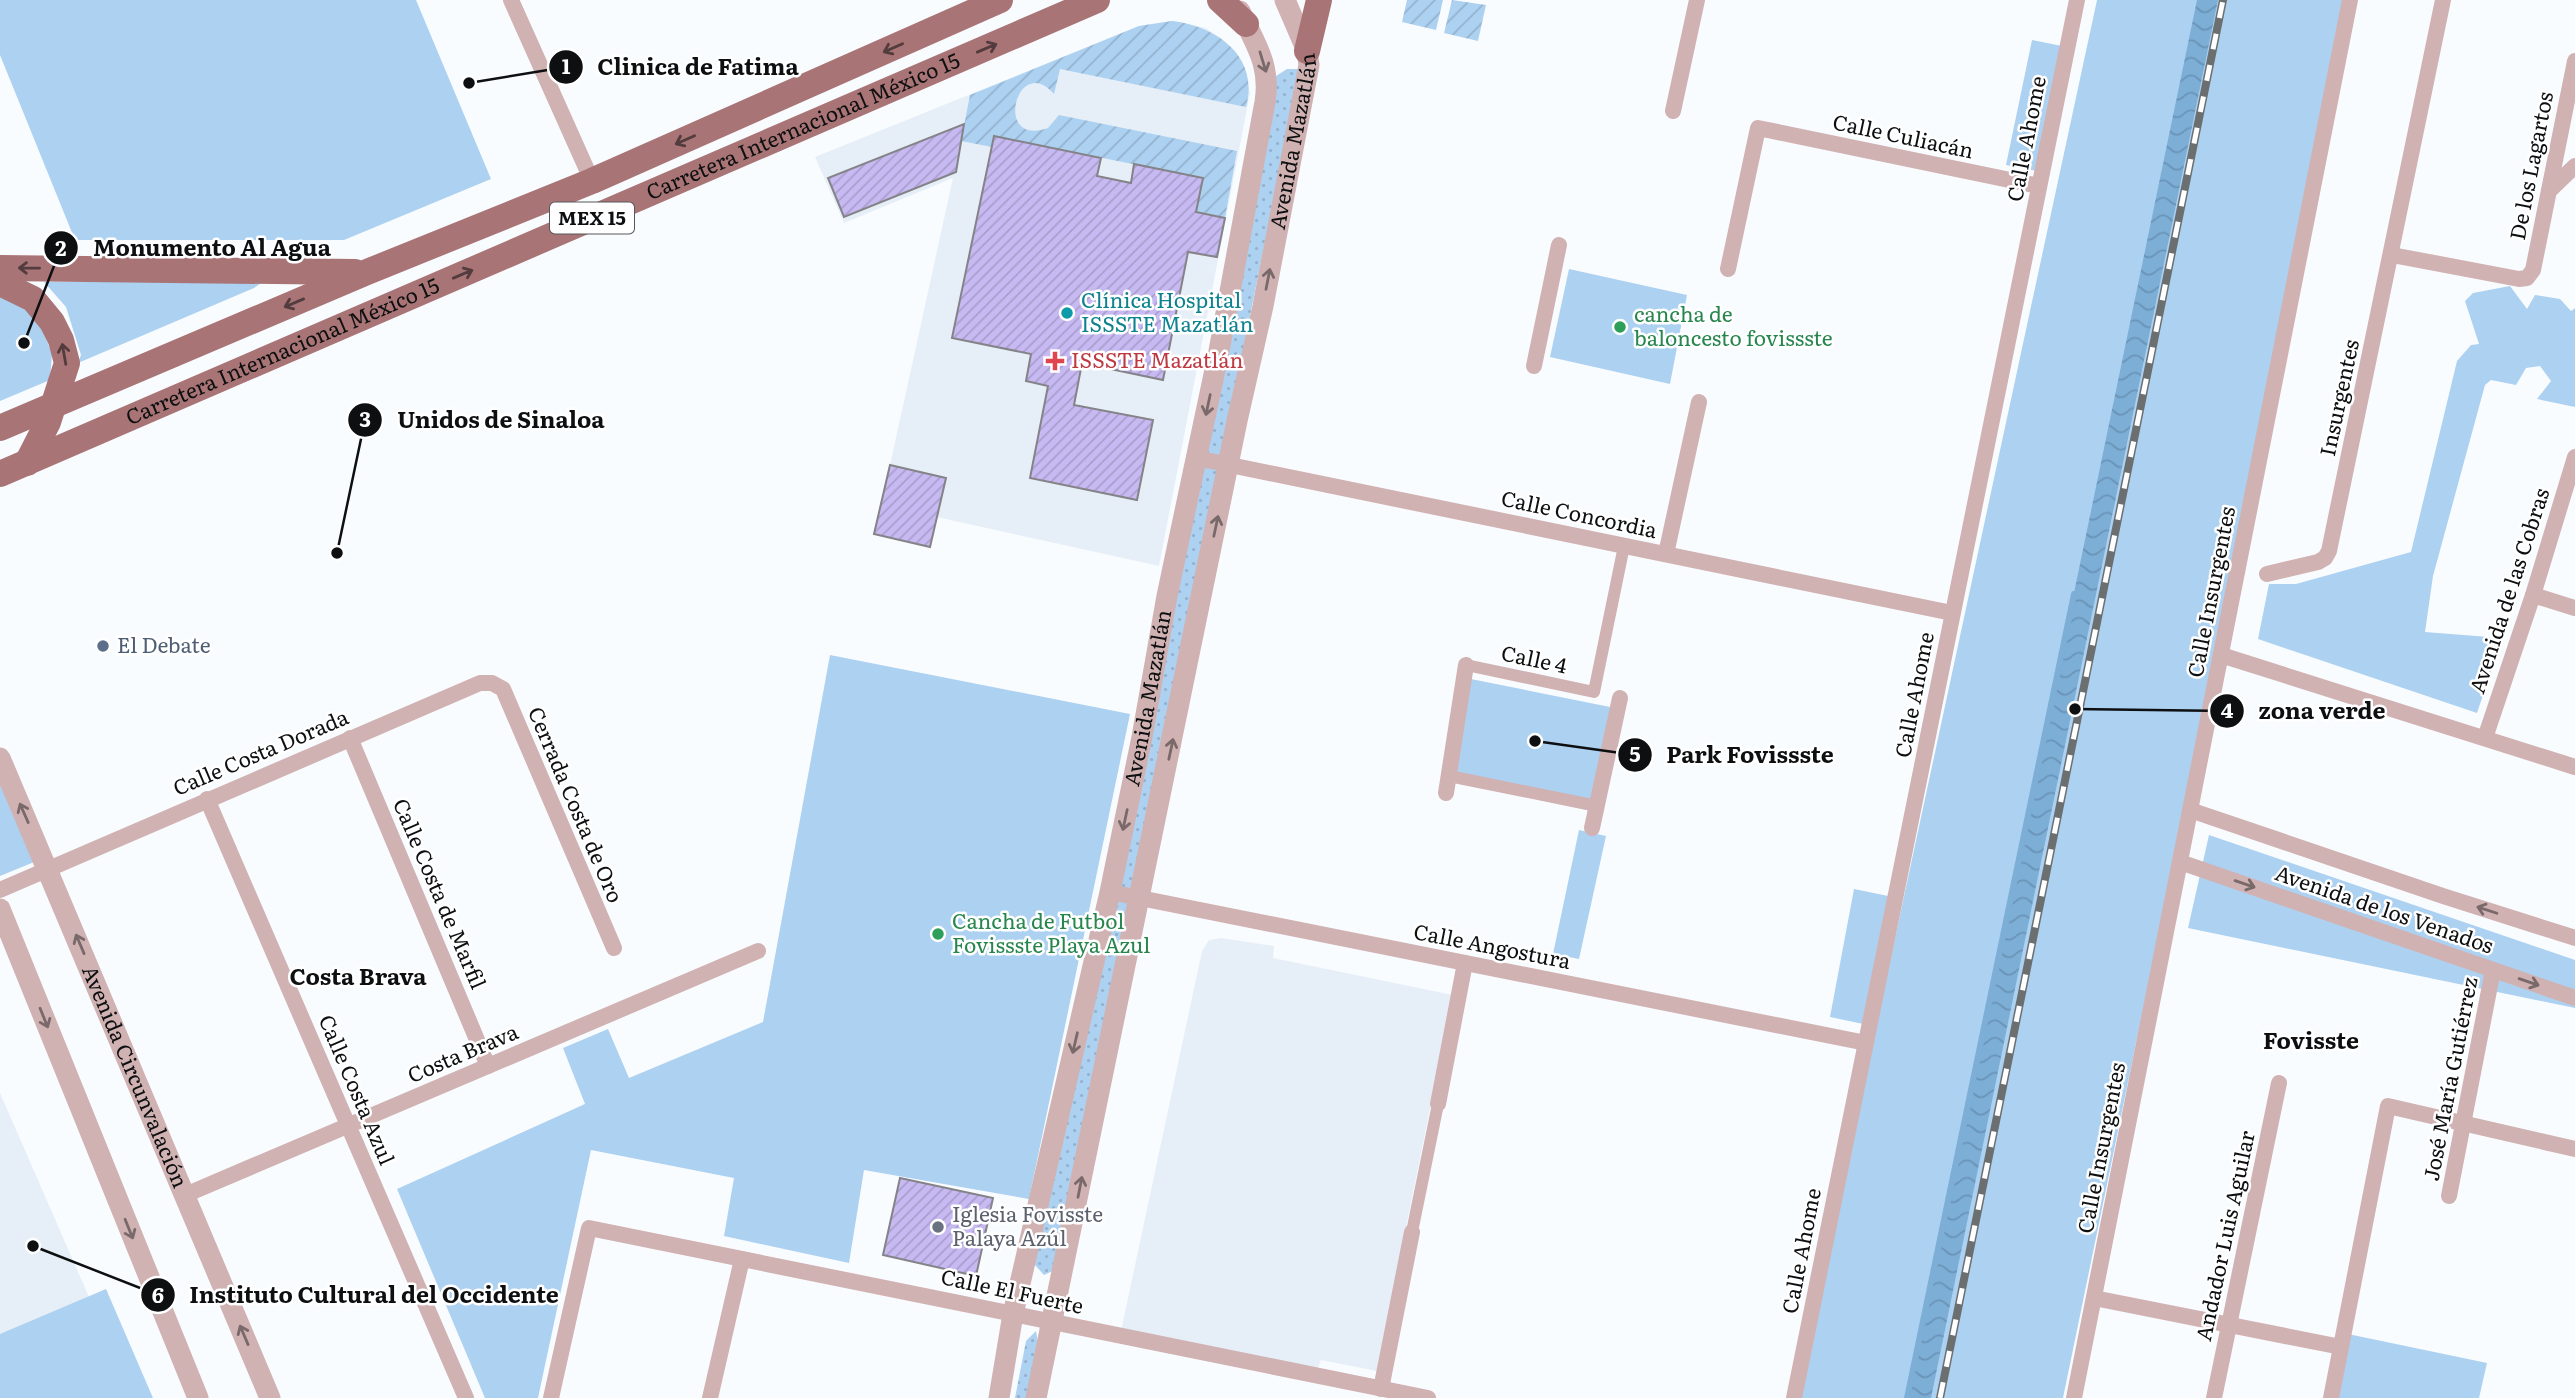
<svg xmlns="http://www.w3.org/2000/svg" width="2575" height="1398" viewBox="0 0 2575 1398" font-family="Literata,serif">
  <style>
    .built { fill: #e6eff8 }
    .grass { fill: url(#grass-dots) }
    .park { fill: #add1f1 }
    .garden { fill: url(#garden-furrows) }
    .water { fill: url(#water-waves) }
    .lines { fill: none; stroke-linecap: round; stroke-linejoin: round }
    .stream { stroke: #7caed6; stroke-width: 6 }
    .building { fill: url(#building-hatch); stroke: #848387; stroke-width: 2 }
    .pedestrian { stroke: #d1b2b3; stroke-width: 12 }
    .minor { stroke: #d1b2b3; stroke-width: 16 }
    .tertiary { stroke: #d1b2b3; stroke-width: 21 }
    .primary { stroke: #a97476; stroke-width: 26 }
    .rail-casing { stroke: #6c6f70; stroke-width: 8 }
    .rail { stroke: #fff; stroke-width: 5; stroke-dasharray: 16; stroke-linecap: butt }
    .oneway { stroke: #533c3e }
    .oneway2 { stroke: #79696a }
    .culture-dot { fill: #0f9aa8; stroke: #fff; stroke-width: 2.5 }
    .leisure-dot { fill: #2e9e5b; stroke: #fff; stroke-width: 2.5 }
    .health-dot { fill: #e0444e; stroke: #fff; stroke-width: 2.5 }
    .service-dot { fill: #5c6f8a; stroke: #fff; stroke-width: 2.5 }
    .worship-dot { fill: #6b7280; stroke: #fff; stroke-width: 2.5 }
    .labels { text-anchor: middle; stroke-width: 5; stroke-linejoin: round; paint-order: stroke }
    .shield { fill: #fff; stroke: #565758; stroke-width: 2 }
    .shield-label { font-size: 19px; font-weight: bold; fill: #0d0f10 }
    .street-label { font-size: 21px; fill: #0d0f10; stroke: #fff }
    .culture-label { font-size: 21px; fill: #0d838f; stroke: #fff; text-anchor: start }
    .leisure-label { font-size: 21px; fill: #27864d; stroke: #fff; text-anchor: start }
    .health-label { font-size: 21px; fill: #be3a42; stroke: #fff; text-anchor: start }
    .service-label { font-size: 21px; fill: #4e5e75; stroke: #fff; text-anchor: start }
    .worship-label { font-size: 21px; fill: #5b616d; stroke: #fff; text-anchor: start }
    .neighbourhood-label { font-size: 23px; font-weight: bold; fill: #0d0f10; stroke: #fff }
    .leader { fill: none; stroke: #0d0f10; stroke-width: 2.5 }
    .callout-dot { fill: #0d0f10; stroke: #fff; stroke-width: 2.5 }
    .mark-label { font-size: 21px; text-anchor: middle; font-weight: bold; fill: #fff }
    .callout-label { font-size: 23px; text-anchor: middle; font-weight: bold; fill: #0d0f10; stroke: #fff; stroke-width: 5; stroke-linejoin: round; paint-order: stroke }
  </style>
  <defs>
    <pattern id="grass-dots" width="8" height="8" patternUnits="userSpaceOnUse" patternTransform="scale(1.75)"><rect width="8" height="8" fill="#add1f1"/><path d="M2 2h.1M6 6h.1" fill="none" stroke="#94b2ce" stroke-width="1.8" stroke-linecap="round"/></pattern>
    <pattern id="garden-furrows" width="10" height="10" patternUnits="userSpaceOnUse" patternTransform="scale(1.75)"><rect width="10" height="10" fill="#add1f1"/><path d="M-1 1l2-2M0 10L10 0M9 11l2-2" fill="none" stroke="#94b2ce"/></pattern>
    <pattern id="water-waves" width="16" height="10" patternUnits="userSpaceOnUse" patternTransform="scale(1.75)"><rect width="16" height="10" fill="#7caed6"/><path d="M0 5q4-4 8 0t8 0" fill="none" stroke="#6a94b7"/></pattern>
    <pattern id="building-hatch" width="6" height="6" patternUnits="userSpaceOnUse" patternTransform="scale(1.75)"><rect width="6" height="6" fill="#c7b9f2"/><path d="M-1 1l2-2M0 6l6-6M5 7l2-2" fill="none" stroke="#aa9ece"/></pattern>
  </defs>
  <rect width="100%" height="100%" fill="#f9fcff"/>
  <!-- built -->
  <g class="built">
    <path d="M1172,21L1206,28L1222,39L1236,52L1244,68L1250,93L1159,566L937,517L946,478L890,465L953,178L844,223L815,157L1139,26Z"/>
    <path d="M1221,938L1274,946L1273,958L1453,995L1377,1371L1321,1360L1318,1368L1121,1331L1202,951L1209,940Z"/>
    <path d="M0,1093L133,1398H0Z"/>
  </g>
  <!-- grass -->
  <g class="grass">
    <path d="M1287,69H1300L1057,1269L1044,1275L1034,1264L1273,78Z"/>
    <path d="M1036,1331L1038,1343L1027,1398H1015L1026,1341Z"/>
  </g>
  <!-- park -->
  <g class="park">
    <path d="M0,0H416L491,179L344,240H75L0,55Z"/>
    <path d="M2097,0H2345L2228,596L2063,1398H1796Z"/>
    <path d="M2032,40L2062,46L2037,171L2006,165Z"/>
    <path d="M1569,269L1687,295L1670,384L1550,357Z"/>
    <path d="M264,281L254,288L78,363L81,355L66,307L44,282Z"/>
    <path d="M2510,286L2527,309L2535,295L2560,299L2571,311L2575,308V407L2537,399L2551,381L2540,366L2526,368L2516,385L2491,380L2485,385L2433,576L2425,632L2502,638L2477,713L2258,639L2269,584H2296L2411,552L2457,361L2471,345L2479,344L2465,301L2473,293Z"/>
    <path d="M0,294L36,316L52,353L50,380L0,401Z"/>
    <path d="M830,655L1130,714L1029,1199L864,1170L849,1263L724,1236L734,1178L591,1150L538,1398H485L397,1189L585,1104L563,1048L608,1029L629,1078L763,1022Z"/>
    <path d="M1471,679L1615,708L1599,804L1453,774Z"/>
    <path d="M0,777L39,860L0,876Z"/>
    <path d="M1579,830L1606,836L1579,959L1553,954Z"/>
    <path d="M2209,835L2575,960V1008L2188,928Z"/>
    <path d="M1854,889L1893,897L1868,1025L1830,1017Z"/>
    <path d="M106,1289L153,1398H0V1334Z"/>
    <path d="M2348,1334L2487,1363L2479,1398H2336Z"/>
  </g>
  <!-- garden -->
  <g class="garden">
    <path d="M1407,0H1443L1436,30L1402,22Z"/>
    <path d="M1452,0L1486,5L1478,41L1444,33Z"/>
    <path d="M1172,21C1217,26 1260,57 1246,107L1060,69L1054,94C1017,51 992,148 1048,128L1059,115L1237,151L1225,218L1196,212L1202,178L994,136L992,147L961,141L970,95L1139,26Z"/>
  </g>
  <!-- water -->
  <path class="water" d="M2197,0H2218L1931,1398H1907Z"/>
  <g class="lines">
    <!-- stream -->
    <path class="stream" d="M1907,1398L2074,594"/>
  </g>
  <!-- building -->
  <g class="building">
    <path d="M964,124L956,172L844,217L828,178Z"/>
    <path d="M994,136L1101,158L1097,176L1131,183L1134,164L1203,178L1196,212L1225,218L1217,257L1188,252L1163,380L1082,363L1074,405L1153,420L1137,500L1030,478L1048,386L1026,381L1031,354L952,338Z"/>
    <path d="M890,465L946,478L930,547L874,534Z"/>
    <path d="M900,1178L993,1198L976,1276L883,1255Z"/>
  </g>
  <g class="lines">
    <!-- pedestrian -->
    <g class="pedestrian">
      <path d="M1466,665L1594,692L1624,546"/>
      <path d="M1449,776L1597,806"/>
      <path d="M1412,1232L1438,1104"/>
    </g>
    <!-- minor -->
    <g class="minor">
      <path d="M511,0L592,181"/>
      <path d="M1673,111L1697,0"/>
      <path d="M2549,191L2575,166"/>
      <path d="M2392,255L2519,279L2527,278L2533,270L2575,61"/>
      <path d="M1728,269L1758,128L2039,186"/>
      <path d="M1534,366L1559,245"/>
      <path d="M1196,458L1952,613"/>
      <path d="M1666,554L1699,402"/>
      <path d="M2267,574L2318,562L2325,558L2329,551L2443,0"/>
      <path d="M2533,595L2575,608"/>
      <path d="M2221,655L2575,767"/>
      <path d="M350,738L488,1066"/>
      <path d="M2485,738L2533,595L2575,457"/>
      <path d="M1446,793L1466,665"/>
      <path d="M207,799L466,1398"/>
      <path d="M2190,810L2443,896L2575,938"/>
      <path d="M1592,828L1620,698"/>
      <path d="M2180,862L2575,998"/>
      <path d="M0,890L480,683H492L503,689L614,948"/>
      <path d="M1110,892L1866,1043"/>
      <path d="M1438,1104L1465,963"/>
      <path d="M185,1195L758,951"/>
      <path d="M2449,1196L2493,970"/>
      <path d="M2094,1298L2341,1347"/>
      <path d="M1381,1389L1412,1232"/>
      <path d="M551,1398L589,1228L1428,1398"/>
      <path d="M710,1398L742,1259"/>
      <path d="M1794,1398L2077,0"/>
      <path d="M2074,1398L2350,0"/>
      <path d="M2214,1398L2279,1083"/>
      <path d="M2331,1398L2388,1106L2575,1149"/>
    </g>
    <!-- tertiary -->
    <g class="tertiary">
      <path id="s1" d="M0,758L270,1398"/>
      <path d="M0,909L198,1398"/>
      <path id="s2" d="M999,1398L1013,1314L1110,892L1142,737L1167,596L1219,351L1265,102C1271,64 1255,44 1240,11"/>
      <path id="s3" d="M1036,1398L1237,421L1263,306L1309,65L1307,51L1285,0"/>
    </g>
    <!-- primary -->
    <g class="primary">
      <path d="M1220,0L1246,24"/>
      <path d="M1307,51L1319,0"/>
      <path d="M0,268L355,272"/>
      <path d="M0,283L33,299L52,322L61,340L67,363L48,422L27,463"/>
      <path d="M0,428L367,272L592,181L1000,0"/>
      <path id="s4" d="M0,474L1097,0"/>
    </g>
    <!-- rail casing -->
    <g class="rail-casing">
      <path id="rail" d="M1940,1398L2223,0"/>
    </g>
    <!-- rail -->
    <use href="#rail" class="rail"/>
  </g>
  <!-- one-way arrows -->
  <defs><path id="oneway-shaft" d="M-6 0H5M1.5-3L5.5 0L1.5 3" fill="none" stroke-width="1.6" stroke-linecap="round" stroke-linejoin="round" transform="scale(1.75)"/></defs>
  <g class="oneway">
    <use href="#oneway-shaft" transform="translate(893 48) rotate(156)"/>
    <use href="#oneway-shaft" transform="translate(987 48) rotate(-23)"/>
    <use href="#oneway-shaft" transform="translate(685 140) rotate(156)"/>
    <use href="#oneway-shaft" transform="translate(29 268) rotate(-179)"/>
    <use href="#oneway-shaft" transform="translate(463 274) rotate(-23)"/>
    <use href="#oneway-shaft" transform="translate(294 303) rotate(157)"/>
    <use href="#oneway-shaft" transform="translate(64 354) rotate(-100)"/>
  </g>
  <g class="oneway2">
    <use href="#oneway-shaft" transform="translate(1263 62) rotate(73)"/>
    <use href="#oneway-shaft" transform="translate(1268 279) rotate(-79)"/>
    <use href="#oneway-shaft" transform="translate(1208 405) rotate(102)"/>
    <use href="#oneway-shaft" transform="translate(1216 526) rotate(-78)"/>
    <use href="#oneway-shaft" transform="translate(1171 749) rotate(-78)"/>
    <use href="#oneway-shaft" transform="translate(24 813) rotate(-114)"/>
    <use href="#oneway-shaft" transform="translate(1125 820) rotate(102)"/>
    <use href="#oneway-shaft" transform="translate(2245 884) rotate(19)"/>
    <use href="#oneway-shaft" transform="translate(2487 910) rotate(-162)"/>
    <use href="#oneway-shaft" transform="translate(80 944) rotate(-113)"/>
    <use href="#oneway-shaft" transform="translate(2529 982) rotate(19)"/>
    <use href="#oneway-shaft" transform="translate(44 1018) rotate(68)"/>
    <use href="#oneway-shaft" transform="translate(1075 1043) rotate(103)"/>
    <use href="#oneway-shaft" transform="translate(1080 1187) rotate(-79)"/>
    <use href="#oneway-shaft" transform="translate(129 1229) rotate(68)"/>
    <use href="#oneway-shaft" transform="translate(244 1335) rotate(-113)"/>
  </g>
  <!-- markers -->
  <circle class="culture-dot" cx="1067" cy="313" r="7"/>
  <g class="leisure-dot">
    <circle cx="1620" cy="327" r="7"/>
    <circle cx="938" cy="934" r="7"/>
  </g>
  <path class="health-dot" d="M1051.5 350.5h7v7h7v7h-7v7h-7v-7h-7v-7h7z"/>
  <circle class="service-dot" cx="103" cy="646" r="7"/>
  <circle class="worship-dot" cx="938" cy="1227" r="7"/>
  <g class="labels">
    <!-- shield labels -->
    <rect class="shield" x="550" y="202.5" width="84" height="31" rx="5"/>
    <g class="shield-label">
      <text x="592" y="225">MEX 15</text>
    </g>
    <!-- street labels -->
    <g class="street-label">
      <text dy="7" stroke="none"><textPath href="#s4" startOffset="875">Carretera Internacional México 15</textPath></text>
      <text transform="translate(1903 137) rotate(12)" y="7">Calle Culiacán</text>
      <text transform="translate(2027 139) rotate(-79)" y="7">Calle Ahome</text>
      <text dy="7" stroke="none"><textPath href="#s3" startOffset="1283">Avenida Mazatlán</textPath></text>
      <text transform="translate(2532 166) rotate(-79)" y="7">De los Lagartos</text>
      <text dy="7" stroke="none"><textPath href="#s4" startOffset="308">Carretera Internacional México 15</textPath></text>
      <text transform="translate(2340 398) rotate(-78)" y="7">Insurgentes</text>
      <text transform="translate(1579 515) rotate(12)" y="7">Calle Concordia</text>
      <text transform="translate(2510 591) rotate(-72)" y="7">Avenida de las Cobras</text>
      <text transform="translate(2212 592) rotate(-79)" y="7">Calle Insurgentes</text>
      <text transform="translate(1534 660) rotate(12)" y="7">Calle 4</text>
      <text transform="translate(1915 695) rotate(-79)" y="7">Calle Ahome</text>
      <text dy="7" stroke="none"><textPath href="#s2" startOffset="716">Avenida Mazatlán</textPath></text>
      <text transform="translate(261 753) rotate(-23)" y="7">Calle Costa Dorada</text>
      <text transform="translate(575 805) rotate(67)" y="7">Cerrada Costa de Oro</text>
      <text transform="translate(439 894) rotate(67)" y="7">Calle Costa de Marfil</text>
      <text transform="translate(2384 910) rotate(19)" y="7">Avenida de los Venados</text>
      <text transform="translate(1492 947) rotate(11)" y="7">Calle Angostura</text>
      <text transform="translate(463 1054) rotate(-23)" y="7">Costa Brava</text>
      <text dy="7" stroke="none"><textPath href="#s1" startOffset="346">Avenida Circunvalación</textPath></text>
      <text transform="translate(2451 1079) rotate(-79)" y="7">José María Gutiérrez</text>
      <text transform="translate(356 1090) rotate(67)" y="7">Calle Costa Azul</text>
      <text transform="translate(2102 1148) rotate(-79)" y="7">Calle Insurgentes</text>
      <text transform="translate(2226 1236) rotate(-78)" y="7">Andador Luis Aguilar</text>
      <text transform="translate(1802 1251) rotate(-79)" y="7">Calle Ahome</text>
      <text transform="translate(1012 1292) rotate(12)" y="7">Calle El Fuerte</text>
    </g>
    <!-- culture labels -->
    <g class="culture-label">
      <text x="1081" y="308">Clínica Hospital<tspan x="1081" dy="24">ISSSTE Mazatlán</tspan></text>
    </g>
    <!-- leisure labels -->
    <g class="leisure-label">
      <text x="1634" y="322">cancha de<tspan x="1634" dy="24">baloncesto fovissste</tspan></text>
      <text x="952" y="929">Cancha de Futbol<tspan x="952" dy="24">Fovissste Playa Azul</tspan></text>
    </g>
    <!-- health labels -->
    <g class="health-label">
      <text x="1071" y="368">ISSSTE Mazatlán</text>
    </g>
    <!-- service labels -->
    <g class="service-label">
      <text x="117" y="653">El Debate</text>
    </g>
    <!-- worship labels -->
    <g class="worship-label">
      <text x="952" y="1222">Iglesia Fovisste<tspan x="952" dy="24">Palaya Azúl</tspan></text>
    </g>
    <!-- neighbourhood labels -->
    <g class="neighbourhood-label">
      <text x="358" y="985">Costa Brava</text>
      <text x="2311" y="1049">Fovisste</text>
    </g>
  </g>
  <!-- callouts -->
  <path class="leader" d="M469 83L566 67M24 343L61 248M337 553L365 420M2075 709L2227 711M1535 741L1635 755M33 1246L158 1295"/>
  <g class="callout-dot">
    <circle cx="469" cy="83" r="7"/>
    <circle cx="24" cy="343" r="7"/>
    <circle cx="337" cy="553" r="7"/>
    <circle cx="2075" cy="709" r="7"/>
    <circle cx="1535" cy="741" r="7"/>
    <circle cx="33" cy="1246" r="7"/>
    <circle cx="566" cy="67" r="18"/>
    <circle cx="61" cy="248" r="18"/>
    <circle cx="365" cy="420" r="18"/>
    <circle cx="2227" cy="711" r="18"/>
    <circle cx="1635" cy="755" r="18"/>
    <circle cx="158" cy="1295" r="18"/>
  </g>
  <g class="mark-label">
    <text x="566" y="74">1</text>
    <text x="61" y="256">2</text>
    <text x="365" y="427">3</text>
    <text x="2227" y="718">4</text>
    <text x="1635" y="762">5</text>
    <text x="158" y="1303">6</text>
  </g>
  <g class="callout-label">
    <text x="698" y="75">Clinica de Fatima</text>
    <text x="212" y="256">Monumento Al Agua</text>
    <text x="501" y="428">Unidos de Sinaloa</text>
    <text x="2322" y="719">zona verde</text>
    <text x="1750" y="763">Park Fovissste</text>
    <text x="374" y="1303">Instituto Cultural del Occidente</text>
  </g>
</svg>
